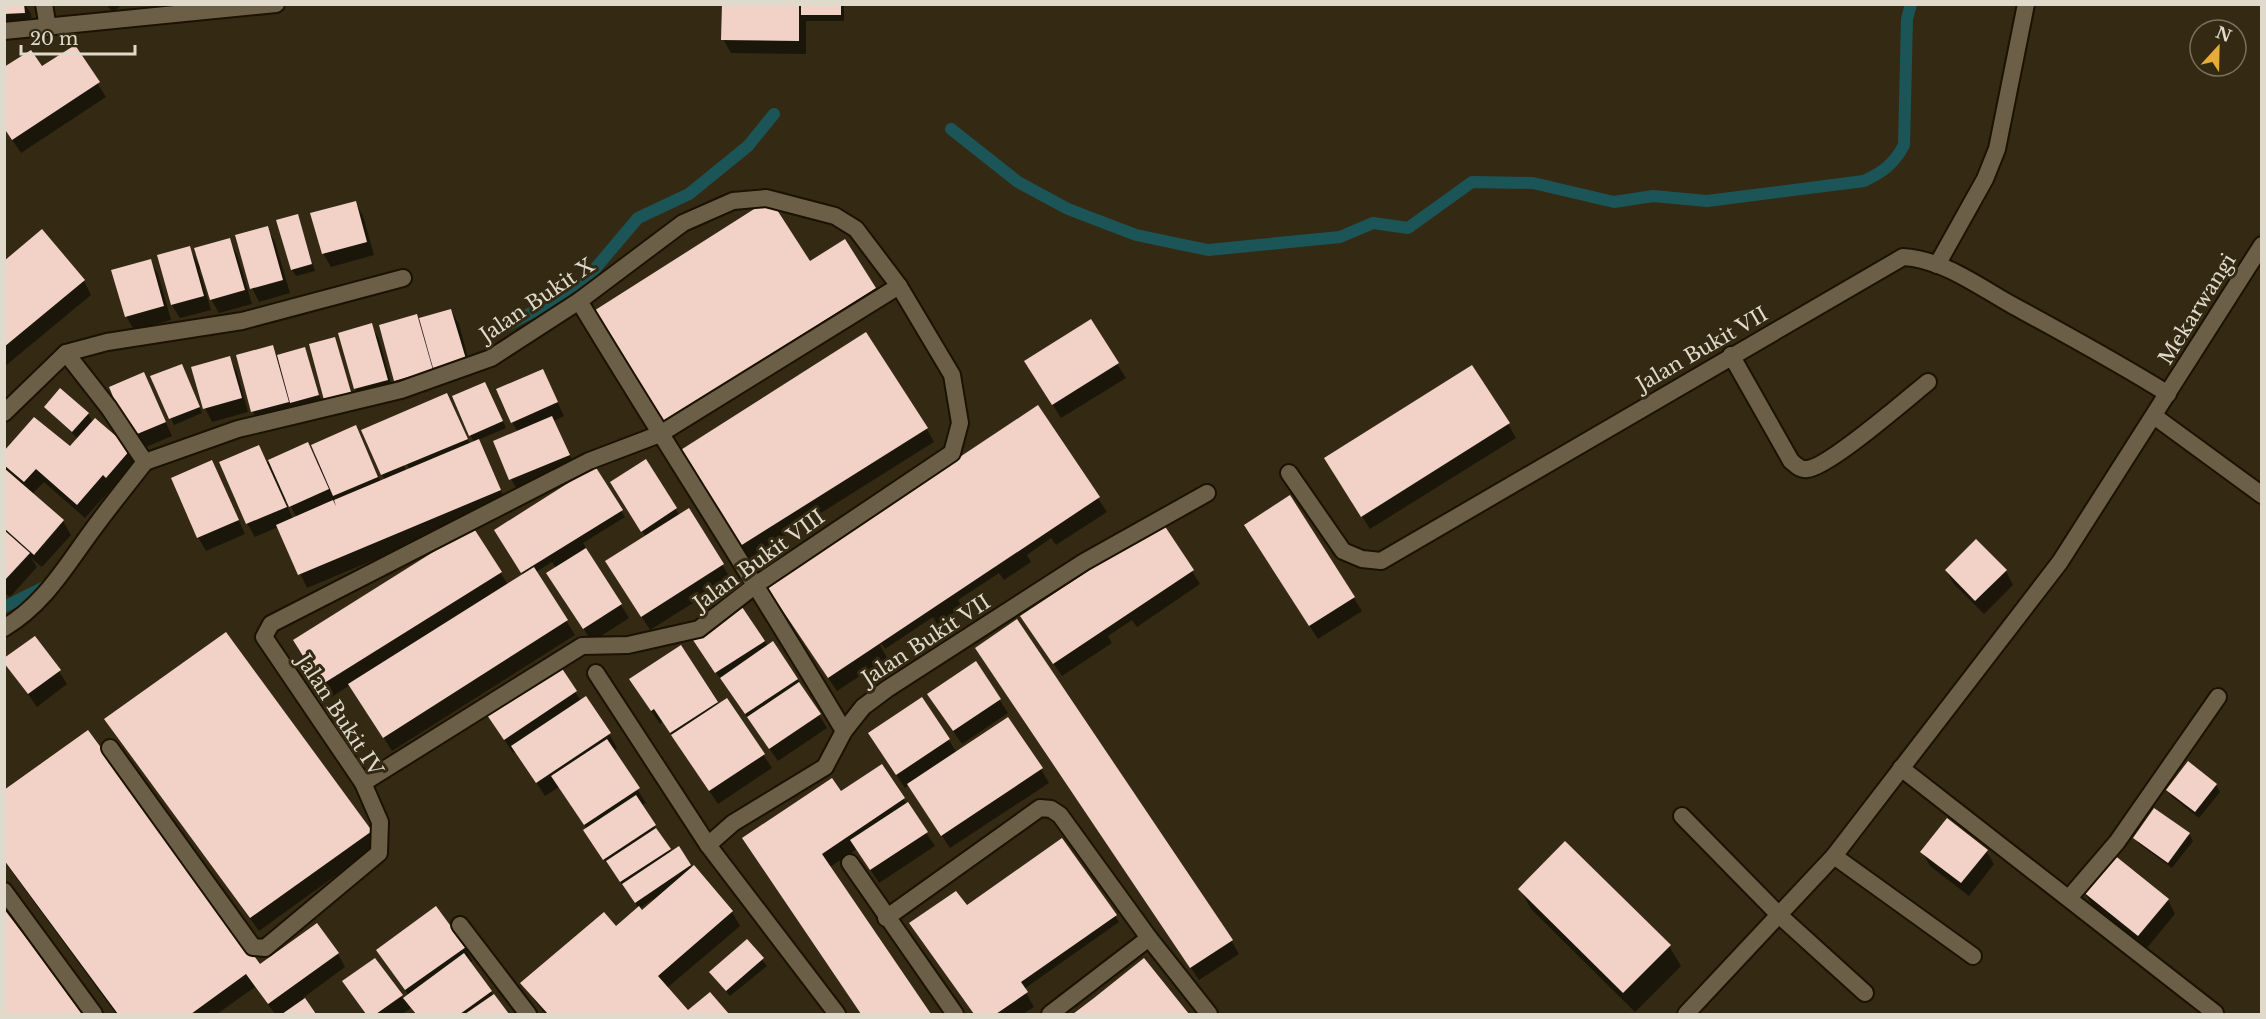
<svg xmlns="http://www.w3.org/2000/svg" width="2266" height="1019" viewBox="0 0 2266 1019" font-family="'Libre Baskerville',serif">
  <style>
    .shadow { fill: #0007; fill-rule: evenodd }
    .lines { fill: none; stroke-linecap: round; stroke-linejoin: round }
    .stream { stroke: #1c5557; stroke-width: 12 }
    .building { fill: #f2d1c7 }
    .service-casing { stroke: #1c1200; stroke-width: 20 }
    .minor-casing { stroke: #1c1200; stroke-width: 20 }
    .service { stroke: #6b6047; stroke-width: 16 }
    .minor { stroke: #6b6047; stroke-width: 16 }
    .labels { text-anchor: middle; stroke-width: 6; stroke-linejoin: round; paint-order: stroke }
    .street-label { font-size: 20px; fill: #e0dacc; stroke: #342a13 }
  </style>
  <rect width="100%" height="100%" fill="#342a13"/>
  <!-- shadow -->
  <g class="shadow">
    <path d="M4,4H25L31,14L32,26L4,28Z"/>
    <path d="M106,4H122L113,13Z"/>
    <path d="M723,4H844V21H806V54L731,53L723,39Z"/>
    <path d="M74,47L106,97L21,153L4,128L41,68Z"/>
    <path d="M355,202L363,216L374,255L331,267L323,253Z"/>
    <path d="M297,215L315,271L296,276L292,270Z"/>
    <path d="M267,228L275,242L290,293L259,302L252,288Z"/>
    <path d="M229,240L237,254L252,304L219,313L211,299L202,269L199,270L211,310L180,318L172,305L159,256L189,248L200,267Z"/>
    <path d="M150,261L158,274L171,320L134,330L126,316Z"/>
    <path d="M4,263L84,281L91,295L4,367Z"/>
    <path d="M809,263L874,288L882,302L669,437L599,328Z"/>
    <path d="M451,310L459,324L472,373L404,394L396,380L418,320Z"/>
    <path d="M1090,321L1126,378L1061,418L1034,375Z"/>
    <path d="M371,325L379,339L394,394L363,403L355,389L339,334Z"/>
    <path d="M334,338L353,399L330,405L326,399Z"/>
    <path d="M272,347L277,356L305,348L321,401L261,426L253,412L237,356Z"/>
    <path d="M229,358L237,372L248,412L212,422L205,408Z"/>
    <path d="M543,371L564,416L554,421L576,469L519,493L511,479L518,432L512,422Z"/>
    <path d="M185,372L202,413L174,425L152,377Z"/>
    <path d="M144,374L172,436L139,450L132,436Z"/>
    <path d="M61,390L88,414L93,422L130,450L138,464L115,490L112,488L85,518L44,482L32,494L63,521L71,535L42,567L31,558L37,567L10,597L4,592V453L70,448L78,439L46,407Z"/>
    <path d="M489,390L506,428L478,440L507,504L307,588L278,527L255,537L247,523L259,447L267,462L308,444L317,460L355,427L381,482L385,480L382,474L447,395L470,444L474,442L470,435ZM404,459L410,470L406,471L402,460ZM287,500L297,518L293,519L285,501Z"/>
    <path d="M1038,407L1107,512L1056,545L1051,538L1027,555L1031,562L1004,580L999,573L958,600L962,607L937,624L933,617L885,649L882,644L880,645L887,658L837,691L776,600Z"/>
    <path d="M1508,424L1516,438L1370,529L1334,472Z"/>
    <path d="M927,429L934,442L746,560L686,466Z"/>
    <path d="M212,462L245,534L206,551L198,537Z"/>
    <path d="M645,462L680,516L688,510L731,579L650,630L615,575L646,537L620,496Z"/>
    <path d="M594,468L625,517L583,543L629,618L592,642L556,587V568L552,562L536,572L575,635L392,751L350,685L330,698L303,654L500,572L508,585L524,576L496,531Z"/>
    <path d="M1290,498L1362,611L1318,639L1253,539Z"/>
    <path d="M1192,571L1200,584L1137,627L1132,620L1108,636L1112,643L1062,676L1030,630Z"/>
    <path d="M1946,571H2006L2013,585L1984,614L1954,584Z"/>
    <path d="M764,641L797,679L827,728L778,761L701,651Z"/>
    <path d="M680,647L718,705L727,700L772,768L718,804L663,722L660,724L639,693Z"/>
    <path d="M4,660L59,671L67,684L37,707Z"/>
    <path d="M985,662L1231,940L1239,954L1199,980Z"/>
    <path d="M976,663L1008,713L962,744L937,708Z"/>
    <path d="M558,666L581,701L585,698L609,734L617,748L613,751L646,803L641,806L672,853L678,849L692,869L693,868L732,912L740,926L667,988L688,1012L709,994L727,1014H545L522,983L616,928L639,908L593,844L587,829L559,787L545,796L516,751L513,753L495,726ZM653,899L654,901L642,912L639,909Z"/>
    <path d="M922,699L957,753L1041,769L1049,783L950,848L909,785L905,788L878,747Z"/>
    <path d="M106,719L371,831L378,845L259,931Z"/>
    <path d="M2188,763L2216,785L2220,792L2199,818L2171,796L2167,790Z"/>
    <path d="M881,766L935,846L879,883L857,849L830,867L929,1014H861L752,852Z"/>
    <path d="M4,792L260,966L338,954L345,967L303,998L314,1014H275L255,987L217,1014H116L4,861Z"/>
    <path d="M2189,834L2193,841L2172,868L2139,844L2135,838Z"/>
    <path d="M1986,851L1994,864L1969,896L1930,866L1922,852Z"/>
    <path d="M1520,889L1669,946L1681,966L1635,1012L1531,909Z"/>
    <path d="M2084,892L2168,900L2175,914L2146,949L2092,905Z"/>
    <path d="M4,911L81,1014H4Z"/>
    <path d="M971,914L1115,916L1119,922L1024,989L1034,1007L1023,1014H974L919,937Z"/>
    <path d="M747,941L767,966L730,996L715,978Z"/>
    <path d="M465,947L472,961L470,963L507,1014H415L411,1008L402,1014H366L344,982L401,996L404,1000L409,996L378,950Z"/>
    <path d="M1144,960L1187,1014H1075Z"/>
  </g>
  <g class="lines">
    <!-- stream -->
    <g class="stream">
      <path d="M951,129L1018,182L1068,209L1136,235L1208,250L1340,237L1373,223L1408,228L1472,182L1533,183L1614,202L1653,196L1707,201L1864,181C1883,172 1894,164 1904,145L1907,19L1911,4"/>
      <path d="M503,327L577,290L638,218L689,194L748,146L774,114"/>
      <path d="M4,607L48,585"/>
    </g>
  </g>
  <!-- building -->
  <g class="building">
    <path d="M4,4H24L25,13L4,14Z"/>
    <path d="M722,4H799V41L721,40Z"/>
    <rect x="801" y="4" width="40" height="11"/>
    <path d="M75,45L100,82L12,140L4,128V67L31,50L42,66Z"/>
    <path d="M770,199L810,261L845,239L876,288L660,424L589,314Z"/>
    <path d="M356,201L367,242L322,254L310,213Z"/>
    <path d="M298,214L312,264L291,270L276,220Z"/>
    <path d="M268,226L283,280L250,289L235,235Z"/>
    <path d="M42,229L85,280L4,347V261Z"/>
    <path d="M230,238L245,290L210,300L194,248Z"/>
    <path d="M190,246L204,296L171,305L157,255Z"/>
    <path d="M151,259L164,306L125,317L111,270Z"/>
    <path d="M451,309L466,359L433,368L419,318Z"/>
    <path d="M417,314L433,370L394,381L379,325Z"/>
    <path d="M1091,319L1119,363L1052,405L1024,361Z"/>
    <path d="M372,323L388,380L354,389L338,333Z"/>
    <path d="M866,332L928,428L737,548L676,453Z"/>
    <path d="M335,337L351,392L324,400L309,344Z"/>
    <path d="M273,345L289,402L251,412L236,355Z"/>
    <path d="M305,347L319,395L290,403L277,355Z"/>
    <path d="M230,356L242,398L203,409L191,367Z"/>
    <path d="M182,364L200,407L169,419L150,376Z"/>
    <path d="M1472,365L1510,423L1361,517L1324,458Z"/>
    <path d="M543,369L558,402L511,423L496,389Z"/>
    <path d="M144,372L166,422L130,437L109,387Z"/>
    <path d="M485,382L503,421L469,436L452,396Z"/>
    <path d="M60,388L89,413L72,432L44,407Z"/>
    <path d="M447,393L468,439L381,475L361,430Z"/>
    <path d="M1038,405L1100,497L828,678L766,586Z"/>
    <path d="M552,416L570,455L509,480L493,441Z"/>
    <path d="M34,417L70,446L95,418L131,449L106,478L103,475L77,505L36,469L24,482L4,465V451Z"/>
    <path d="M356,425L378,477L333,496L311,445Z"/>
    <path d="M479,439L501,490L298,575L276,525L333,500L336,506L334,500Z"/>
    <path d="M308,442L329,489L289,507L268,460Z"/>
    <path d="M259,445L287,507L246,524L219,462Z"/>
    <path d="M646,459L677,508L641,532L610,482Z"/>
    <path d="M212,460L239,520L197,538L171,478Z"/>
    <path d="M595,466L623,510L521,573L494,530Z"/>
    <path d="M4,468L64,520L34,555L4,528Z"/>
    <path d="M1290,495L1355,597L1309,626L1244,525Z"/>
    <path d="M689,508L724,564L641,617L605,561Z"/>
    <path d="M1162,522L1194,570L1053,664L1020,616Z"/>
    <path d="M473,527L502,572L321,685L293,640Z"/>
    <path d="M4,530L30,553L4,581Z"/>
    <path d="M1976,539L2007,570L1975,601L1945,570Z"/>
    <path d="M586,548L622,604L583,629L546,573Z"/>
    <path d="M534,567L568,620L383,738L348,684Z"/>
    <path d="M740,604L765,641L715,673L691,637Z"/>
    <path d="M1017,619L1233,940L1190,968L975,648Z"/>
    <path d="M226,632L372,831L250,918L104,719Z"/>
    <path d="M35,636L61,670L28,694L4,663V658Z"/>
    <path d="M773,641L798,679L745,714L720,678Z"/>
    <path d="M681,645L718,702L670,733L654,709L651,711L629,679Z"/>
    <path d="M976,661L1001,699L953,731L927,694Z"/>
    <path d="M559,664L577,691L504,740L485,712Z"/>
    <path d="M799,682L821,714L769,749L747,717Z"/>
    <path d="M586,696L611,733L536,783L511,746Z"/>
    <path d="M922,697L950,739L896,775L868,733Z"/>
    <path d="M727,698L765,754L709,791L671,735Z"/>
    <path d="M1008,717L1043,768L941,836L907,784Z"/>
    <path d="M88,730L260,964L317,923L339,953L268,1004L246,974L191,1014H118L4,860V790Z"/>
    <path d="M607,739L640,788L584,825L551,776Z"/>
    <path d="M2188,761L2217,784L2195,812L2166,790Z"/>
    <path d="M882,764L905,798L822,854L931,1014H861L742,838L832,778L841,791Z"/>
    <path d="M636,795L656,825L603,860L583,830Z"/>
    <path d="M908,802L928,832L870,870L850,840Z"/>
    <path d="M2154,808L2190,833L2168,863L2133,838Z"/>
    <path d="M1947,818L1988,850L1961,883L1920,852Z"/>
    <path d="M656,828L671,849L620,882L606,861Z"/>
    <path d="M1062,838L1117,915L1021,982L1028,992L996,1014H974L909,923L956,891L967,905Z"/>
    <path d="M1565,841L1671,945L1623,993L1518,889Z"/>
    <path d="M679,846L691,865L635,903L622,884Z"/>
    <path d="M2113,854L2169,899L2138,936L2082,891Z"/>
    <path d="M694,865L733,911L658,976L688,1010L710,992L729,1014H548L520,983L604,912L616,926L639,906L642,910Z"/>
    <path d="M436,906L466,947L405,990L376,950Z"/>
    <path d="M4,909L34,948L82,1014H4Z"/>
    <path d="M747,939L764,958L726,991L709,972Z"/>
    <path d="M464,953L492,991L460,1014H416L403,998Z"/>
    <path d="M375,958L403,995L376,1014H366L342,981Z"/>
    <path d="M1144,958L1189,1014H1073L1094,998Z"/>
    <path d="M494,994L509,1014H465Z"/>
    <path d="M305,998L316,1014H282Z"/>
  </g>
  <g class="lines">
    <!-- service casing -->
    <g class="service-casing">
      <path id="service" d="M1779,915L1865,993"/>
    </g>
    <!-- minor casing -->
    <g class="minor-casing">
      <g id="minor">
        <path d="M44,4L48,28"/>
        <path d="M4,31L276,4"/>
        <path d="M1937,265L1985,179L1997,149L2026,4"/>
        <path d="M579,301C666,445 758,586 844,731"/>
        <path d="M66,353L109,408L145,462"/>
        <path d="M1731,355L1791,461C1796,465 1800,470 1807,469C1828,468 1908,398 1928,382"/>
        <path d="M4,413L66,353L107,342L242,321L403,278"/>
        <path d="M2154,416L2262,495"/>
        <path d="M145,462L238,429L401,390L491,358L579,301L683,223L733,201L766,198L835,216L856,229L899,286L952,375L960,423L952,453L757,584L699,629L628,645L582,646L363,783"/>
        <path d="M1289,473L1343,551L1362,559L1381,561L1903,257C1942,259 1978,286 2012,305C2065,334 2117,362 2168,394"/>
        <path d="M4,628C45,604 67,564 94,528C110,506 128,484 145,462"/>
        <path d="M596,673L708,845"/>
        <path d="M110,748L253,947L265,948L379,853L380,822L363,783L264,637L271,624L589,461L660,434L899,286"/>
        <path d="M1901,768L2215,1013"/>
        <path d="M1682,816L1779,915"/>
        <path d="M1834,856L1973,956"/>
        <path d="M850,863L955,1014"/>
        <path d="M4,891L94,1014"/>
        <path d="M2069,898L2117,842L2218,697"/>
        <path d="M886,918L1040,808L1051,809L1060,815L1149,938L1209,1014"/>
        <path d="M460,925L528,1014"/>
        <path d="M837,1014L708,845L733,823L825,767L844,731L863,707L887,689L1084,562L1207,493"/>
        <path d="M1050,1014L1149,938"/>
        <path d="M1686,1014L1834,856L2060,562L2262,245"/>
      </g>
    </g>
    <!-- service -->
    <use href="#service" class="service"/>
    <!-- minor -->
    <use href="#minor" class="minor"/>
  </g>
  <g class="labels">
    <!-- street labels -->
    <g class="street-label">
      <text transform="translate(537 300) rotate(-34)" y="7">Jalan Bukit X</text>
      <text transform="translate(2197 309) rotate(-58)" y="7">Mekarwangi</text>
      <text transform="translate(1702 349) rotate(-30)" y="7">Jalan Bukit VII</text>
      <text transform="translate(759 560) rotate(-36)" y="7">Jalan Bukit VIII</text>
      <text transform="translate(926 640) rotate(-33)" y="7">Jalan Bukit VII</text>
      <text transform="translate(340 715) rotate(57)" y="7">Jalan Bukit IV</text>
    </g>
  </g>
  <!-- border -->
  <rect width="2266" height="1019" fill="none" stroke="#e0dacc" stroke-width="12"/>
  <!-- north arrow -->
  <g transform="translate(2218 48) rotate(22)"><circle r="28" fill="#342a13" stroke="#79705d" stroke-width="1.5"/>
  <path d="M0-4.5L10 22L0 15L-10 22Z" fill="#e7ac37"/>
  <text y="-9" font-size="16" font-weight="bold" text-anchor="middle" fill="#e0dacc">N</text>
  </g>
  <!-- scale -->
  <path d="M21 45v9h114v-9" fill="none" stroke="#e0dacc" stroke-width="3"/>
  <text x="30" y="45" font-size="18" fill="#e0dacc" stroke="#342a13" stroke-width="4.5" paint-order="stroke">20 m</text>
</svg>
